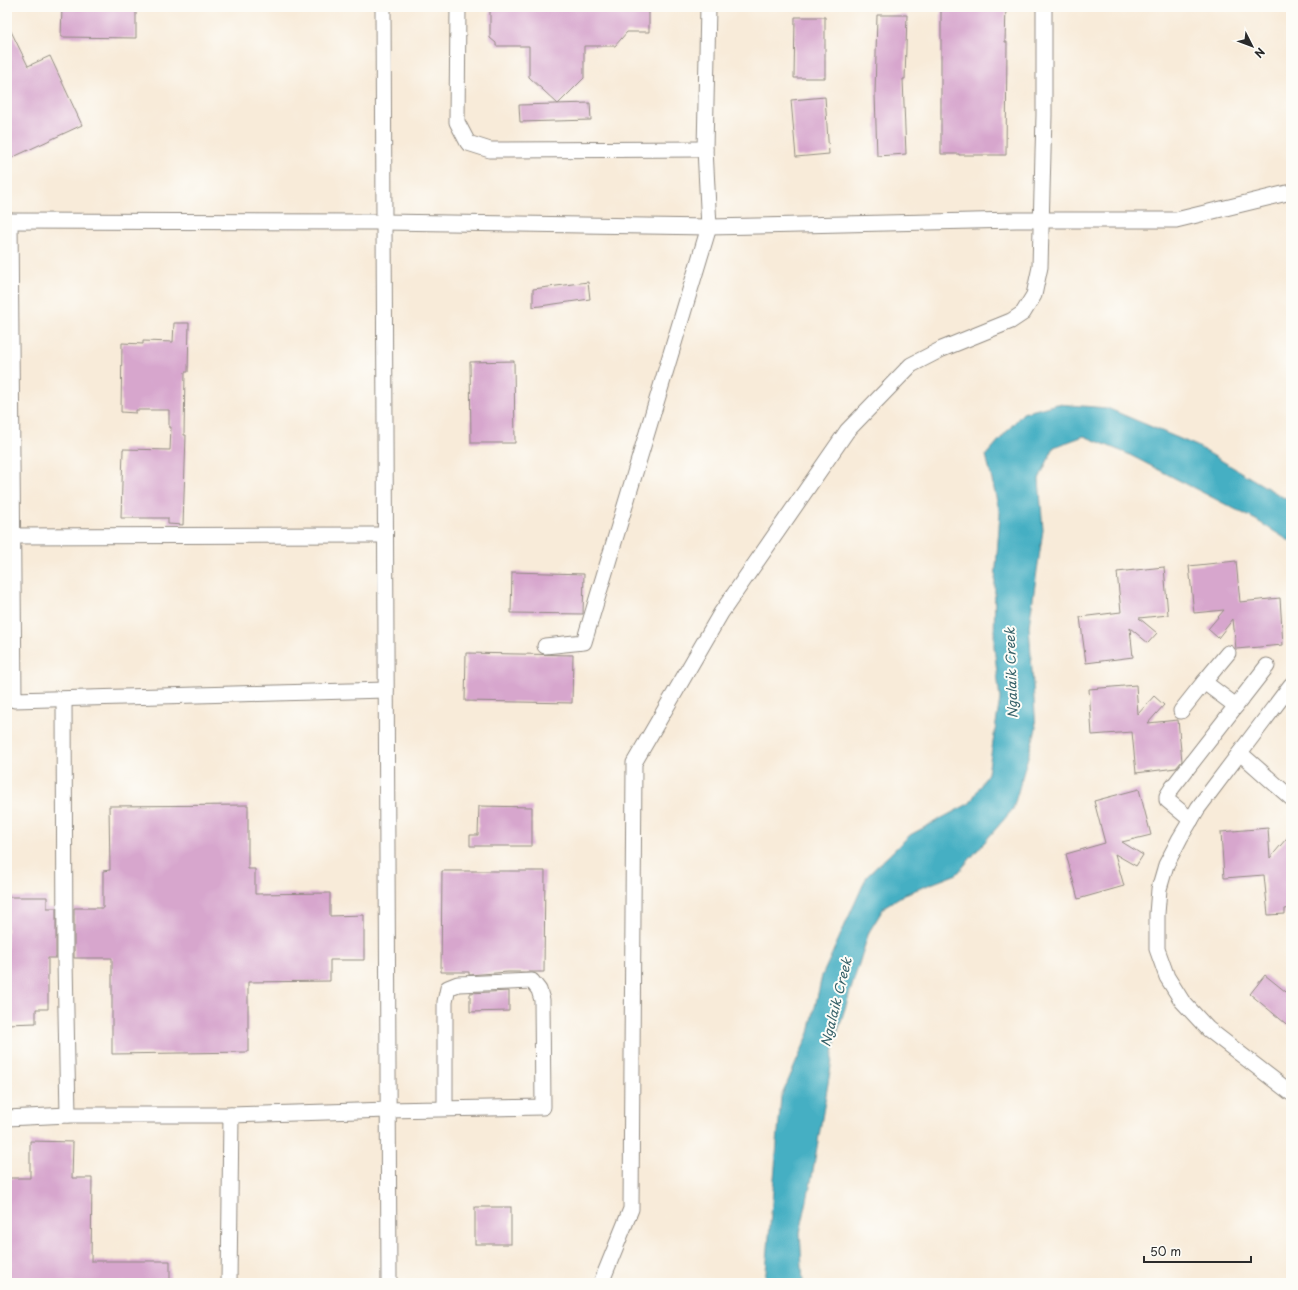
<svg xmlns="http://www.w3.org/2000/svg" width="1298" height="1290" viewBox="0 0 1298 1290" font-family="'Playpen Sans',sans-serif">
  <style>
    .water { fill: #45afc3; stroke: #386d77 }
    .building { fill: #d7a6cd }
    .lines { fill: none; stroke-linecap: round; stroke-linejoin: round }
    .minor-casing { stroke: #928b82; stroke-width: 17 }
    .minor { stroke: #fff; stroke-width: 15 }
    .labels { text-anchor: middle; stroke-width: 4; stroke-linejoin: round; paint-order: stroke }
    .water-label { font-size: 13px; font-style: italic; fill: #356068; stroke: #fdfcf7 }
  </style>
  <rect width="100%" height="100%" fill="#fdfcf7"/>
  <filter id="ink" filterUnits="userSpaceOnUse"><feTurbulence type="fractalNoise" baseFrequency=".025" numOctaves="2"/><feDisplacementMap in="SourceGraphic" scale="8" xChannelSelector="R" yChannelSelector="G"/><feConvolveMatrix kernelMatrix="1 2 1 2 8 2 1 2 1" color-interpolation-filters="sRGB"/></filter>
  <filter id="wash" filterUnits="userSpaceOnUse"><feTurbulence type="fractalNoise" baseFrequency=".012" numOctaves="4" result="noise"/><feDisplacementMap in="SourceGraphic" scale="16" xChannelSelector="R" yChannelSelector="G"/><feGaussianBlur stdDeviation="0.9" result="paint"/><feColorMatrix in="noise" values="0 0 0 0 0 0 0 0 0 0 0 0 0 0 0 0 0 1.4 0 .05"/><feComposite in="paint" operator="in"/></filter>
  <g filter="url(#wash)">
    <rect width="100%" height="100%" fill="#f8ebd9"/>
    <!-- water -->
    <path class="water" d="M1057,404L1107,408L1197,446L1291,502V542L1256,520L1128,454L1084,436L1054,447L1039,479L1043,530L1029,626L1036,729L1013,809L957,874L905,894L885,906L869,932L836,1037L811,1182L800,1233L803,1283H765L781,1097L809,1033L822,976L867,876L910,835L970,803L988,773L1000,699L994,646L995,581L1000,514L986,455L1023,413Z"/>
    <g id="blocks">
      <!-- building -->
      <g class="building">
        <path d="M62,7H136V38L61,37Z"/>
        <path d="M490,7H649V32H627L615,46H584V78L558,104L529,77V46H496V43L490,38Z"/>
        <path d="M941,7H1006L1005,42H1007L1006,155H959V154H941Z"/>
        <path d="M877,15H907L905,79H903L906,154L877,156L875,94Z"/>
        <path d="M795,17H825V78H794Z"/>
        <path d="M7,23L28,66L50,56L82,125L7,160Z"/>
        <path d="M825,97L829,154L796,157L791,100Z"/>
        <path d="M590,103L591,120L520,122L519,105Z"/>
        <path d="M588,282L590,299L533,307V289Z"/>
        <path d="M174,323H189L188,372H185L184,435H186L183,525L168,524V518H121L123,449L170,450L171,427H169V410H136V413L121,412L122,343L143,344V341L173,342Z"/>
        <path d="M514,361L515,443H471L470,362Z"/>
        <path d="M1236,561L1240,602L1280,598L1283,645L1236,649L1233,619L1218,638L1208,629L1224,610L1194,613L1189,566Z"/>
        <path d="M1164,567L1168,615L1139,618L1157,633L1148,643L1130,628L1133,657L1086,663L1080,617L1121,612L1117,572Z"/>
        <path d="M512,572L584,574L583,614L511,613Z"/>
        <path d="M466,653L573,655L572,703L465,701Z"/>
        <path d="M1136,685L1138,714L1154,696L1164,705L1148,723L1178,720L1182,761L1176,768L1136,773L1132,732L1092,735L1089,689Z"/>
        <path d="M1139,789L1151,835L1122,842L1143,855L1136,866L1115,854L1124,886L1078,899L1066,854L1105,843L1094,801Z"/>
        <path d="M248,805V869H255V894L330,893V916L364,915V960H330V981L248,982V1052L112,1054V958H74V908H103V871L110,870L109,806Z"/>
        <path d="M479,806L532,807V846H470V835H478Z"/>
        <path d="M1268,828L1270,858L1291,833V908L1285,909V914L1268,915L1264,875L1224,878L1221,832Z"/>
        <path d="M442,871H545L544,972H508L469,975V972H441Z"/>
        <path d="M7,897H47V908H56V958H48V1009H36V1023L7,1024Z"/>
        <path d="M1265,975L1291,996V1028L1250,994Z"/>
        <path d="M509,991V1011L470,1012V993Z"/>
        <path d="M30,1141L73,1142L72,1178H92L91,1261H170V1283H7V1178H30Z"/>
        <rect x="475" y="1207" width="36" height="37"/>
      </g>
    </g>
  </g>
  <g filter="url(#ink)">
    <use href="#blocks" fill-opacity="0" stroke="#928b82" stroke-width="1"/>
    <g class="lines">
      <!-- minor casing -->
      <g class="minor-casing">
        <g id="minor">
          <path d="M383,7L389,1283"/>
          <path d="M458,7L457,122L468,143L490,150L705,149"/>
          <path d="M7,221L384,222L709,227L1016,220H1176L1291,192"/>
          <path d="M10,221L14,700L386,690"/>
          <path d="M7,536L385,535"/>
          <path d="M545,646L584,642L709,227L705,149L708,7"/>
          <path d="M1228,653L1204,682L1236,706"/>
          <path d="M1291,685L1198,808L1180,838L1166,865L1159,889L1157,914V949L1167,977L1182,1001L1208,1029L1291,1093"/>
          <path d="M64,700L65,961L68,1115"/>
          <path d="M1181,711L1204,682"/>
          <path d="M1240,753L1291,798"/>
          <path d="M1191,820L1167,800V796L1172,788L1267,666"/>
          <path d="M7,1118L68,1115H231L388,1110L543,1107L542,1000L539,990L532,981L458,984L448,988L445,1002V1109"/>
          <path d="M229,1283L231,1115"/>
          <path d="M601,1283L631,1209L634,763L721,613L847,431L911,365L942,349L1011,321L1023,313L1034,295L1040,267L1044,115V7"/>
        </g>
      </g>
      <!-- minor -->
      <use href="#minor" class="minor"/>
    </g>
  </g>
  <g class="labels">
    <!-- water labels -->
    <g class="water-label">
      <text transform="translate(1011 673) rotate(-92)" y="5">Ngalaik Creek</text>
      <text transform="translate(836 1002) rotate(-76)" y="5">Ngalaik Creek</text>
    </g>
  </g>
  <!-- margin -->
  <rect width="1298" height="1290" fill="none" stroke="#fdfcf7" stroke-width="24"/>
  <!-- north arrow -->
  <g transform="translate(1252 46) rotate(132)" stroke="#fdfcf7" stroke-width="3" paint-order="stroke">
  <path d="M0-3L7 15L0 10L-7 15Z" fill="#2b2b2b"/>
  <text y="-6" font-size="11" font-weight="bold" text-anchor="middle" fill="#2b2b2b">N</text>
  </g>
  <!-- scale -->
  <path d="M1144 1256v6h107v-6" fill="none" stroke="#2b2b2b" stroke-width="2"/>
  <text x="1150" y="1256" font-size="12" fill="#2b2b2b" stroke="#fdfcf7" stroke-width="3" paint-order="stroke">50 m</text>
</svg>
